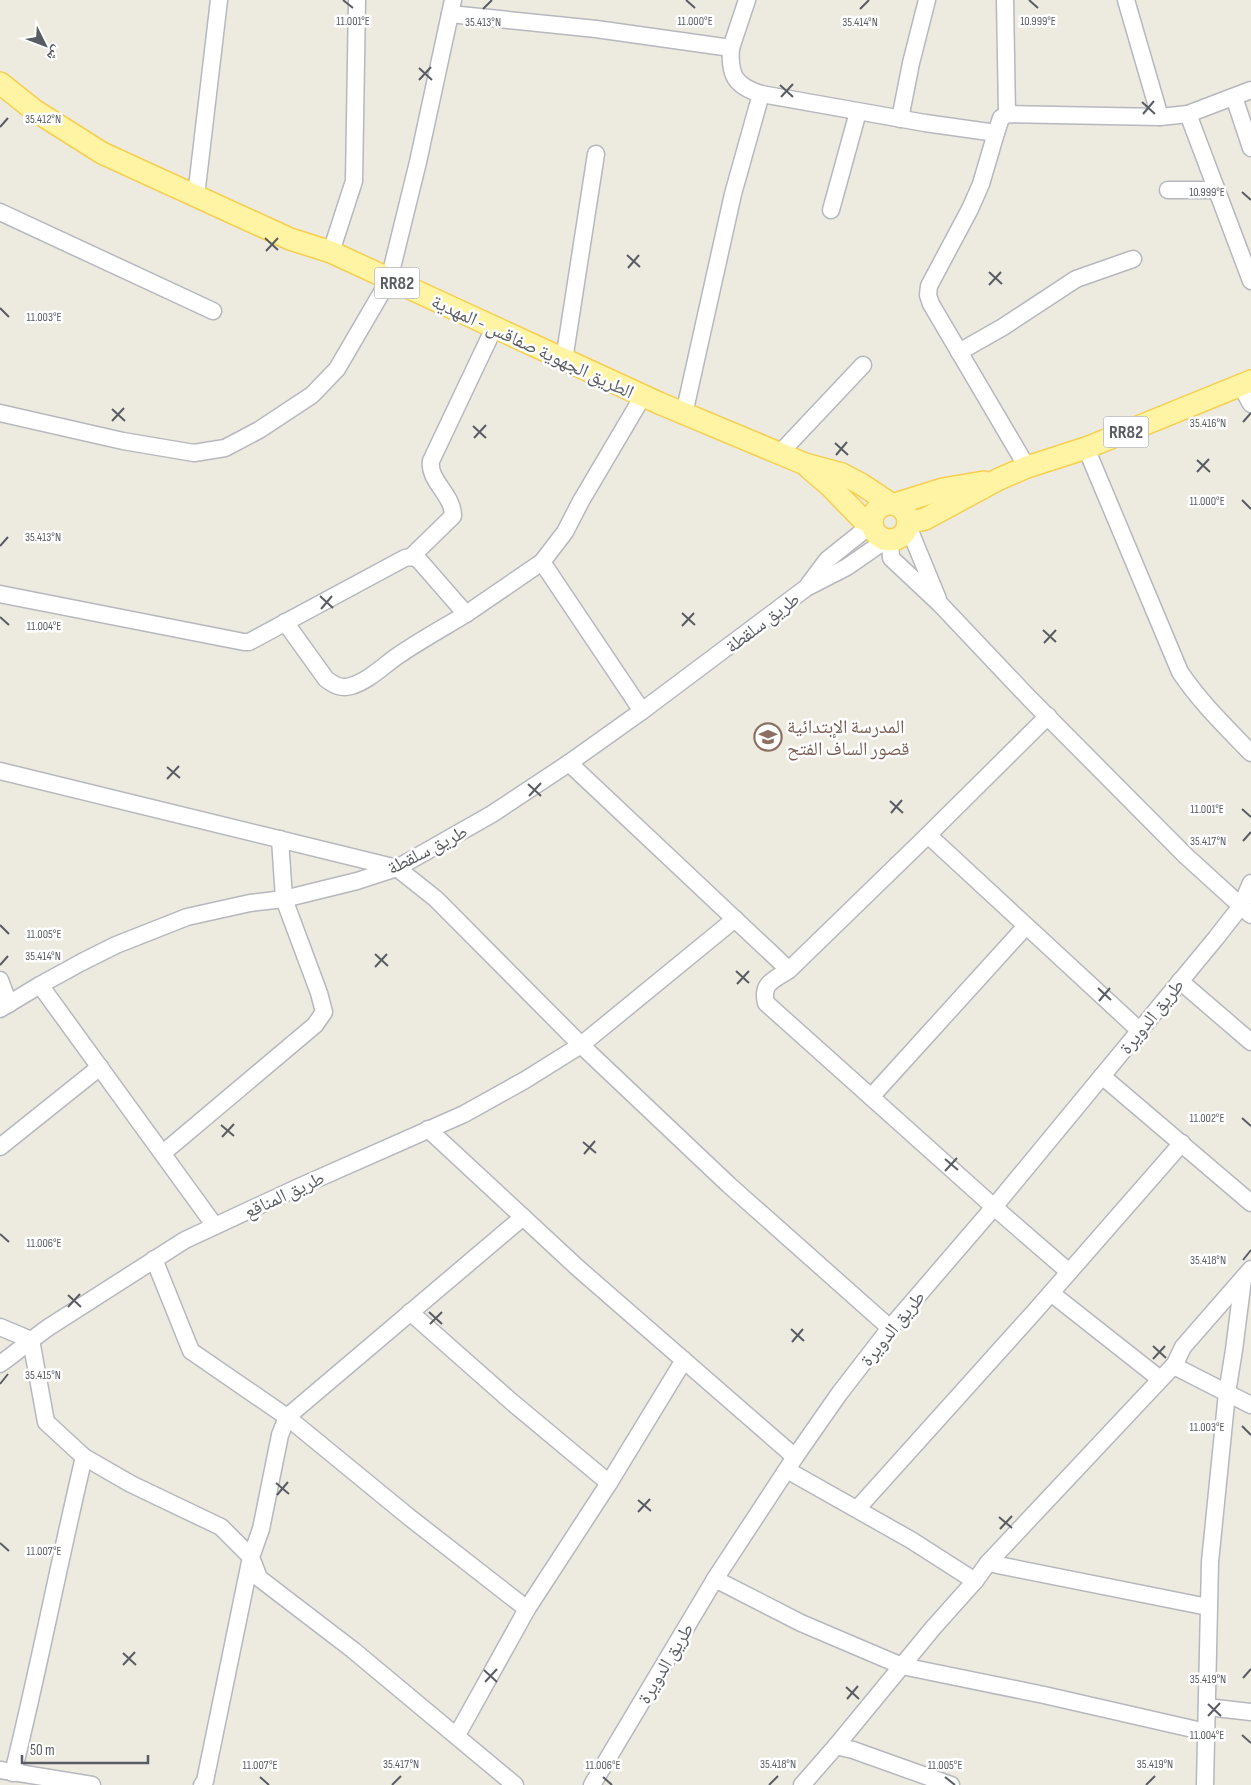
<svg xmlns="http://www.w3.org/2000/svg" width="1251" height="1785" viewBox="0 0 1251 1785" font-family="'Sofia Sans Condensed','Noto Naskh Arabic',sans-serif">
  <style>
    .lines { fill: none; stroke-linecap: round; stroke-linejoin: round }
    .minor-casing { stroke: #b6b8be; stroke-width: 19 }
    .major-casing { stroke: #f6cf4f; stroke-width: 24 }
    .minor { stroke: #fff; stroke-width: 16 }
    .major { stroke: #fff4a3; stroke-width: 21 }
    .ticks { fill: none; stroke: #595c62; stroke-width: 2 }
    .labels { text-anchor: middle; stroke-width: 5; stroke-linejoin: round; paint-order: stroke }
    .shield { fill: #fff; stroke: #8b8d91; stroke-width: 1 }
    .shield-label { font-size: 18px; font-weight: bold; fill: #595c62 }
    .street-label { font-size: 19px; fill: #595c62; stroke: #fff }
    .education-label { font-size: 19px; fill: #785e54; stroke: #fff; text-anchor: start }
    .ticks-label { font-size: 12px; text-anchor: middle; fill: #595c62; stroke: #fff; stroke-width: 5; stroke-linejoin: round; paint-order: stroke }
  </style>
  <rect width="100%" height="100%" fill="#edeae0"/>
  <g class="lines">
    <!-- minor casing -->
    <g class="minor-casing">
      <g id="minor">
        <path d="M1005,0L1007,114"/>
        <path d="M1126,0L1160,117"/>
        <path d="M450,14L596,29L731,48L747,0"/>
        <path d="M731,48C729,75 735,86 761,94L925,123L996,133L1001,118L1007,114L1160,117L1188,114L1251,90"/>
        <path d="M1234,97L1251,148"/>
        <path d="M1188,114L1251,281"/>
        <path d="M900,119L911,63L927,0"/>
        <path d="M996,133L981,184L970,209L929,286L928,295L931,304L1027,467"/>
        <path d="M1168,190H1217"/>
        <path d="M196,196L219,0"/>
        <path d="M831,210L858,112"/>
        <path d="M0,212L213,311"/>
        <path d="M331,252L354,181L357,0"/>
        <path d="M959,352L1003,327L1076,279L1133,259"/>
        <path d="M564,360L596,154"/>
        <path d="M1241,386L1251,404"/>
        <path d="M0,413L123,441L194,453L225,448L259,430L312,395L337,369L389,280L418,162L453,0"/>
        <path d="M684,414L733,194L761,94"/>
        <path d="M1086,448L1180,672C1200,702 1226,727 1251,753"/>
        <path d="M780,453L863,365"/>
        <path d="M908,526L938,599"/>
        <path d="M890,540L891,558L940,604L1030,699L1186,856L1251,915"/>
        <path d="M411,557L453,516C453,494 428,481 431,461L494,328"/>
        <path d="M542,562L642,711"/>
        <path d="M809,584L827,560L872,524"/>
        <path d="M0,594L244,642H249L405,558L411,557L418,559L466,614L542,562L565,532L581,501L643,396"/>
        <path d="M285,622L326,679C334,685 341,689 351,686C368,681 382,667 396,657C419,641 443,628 466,614"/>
        <path d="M1048,716L928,835L1139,1030"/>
        <path d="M569,763L789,970"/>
        <path d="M0,771L397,868L436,899L581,1045L729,1185L890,1328"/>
        <path d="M928,835L789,970C774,980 761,983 766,1003L994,1207L1069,1272"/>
        <path d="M0,980L9,1004"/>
        <path d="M1180,981L1251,1042"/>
        <path d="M40,985L215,1226"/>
        <path d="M0,1009L40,985L82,962L116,945L187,917L250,903L284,899L357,881L397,868L492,814L569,763L642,711L806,588L847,567L886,540"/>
        <path d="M1102,1076L1251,1203"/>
        <path d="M871,1097L1026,926"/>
        <path d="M428,1129L579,1269L795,1457"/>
        <path d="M0,1147L100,1067"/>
        <path d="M163,1153L315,1025L324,1012L319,993L284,899L280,839"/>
        <path d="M154,1259L191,1351L287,1417L409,1517L527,1609"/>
        <path d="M1243,1279L1234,1350L1227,1393L1251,1405"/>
        <path d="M1051,1293L1160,1379"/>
        <path d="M410,1312L513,1403L609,1483"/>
        <path d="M0,1327L31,1340L46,1422L84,1457L131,1484L221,1527L251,1557L205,1781L202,1785"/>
        <path d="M0,1364C17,1352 32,1339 49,1327L185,1240L301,1186L464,1114L525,1080L581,1045L735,919"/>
        <path d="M787,1470L911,1540L975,1581L933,1628L836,1746L853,1750L951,1785"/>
        <path d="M857,1509L1036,1310L1182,1143"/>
        <path d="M988,1563L1208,1607"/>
        <path d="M715,1579L801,1623L902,1666L1044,1695L1206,1732"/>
        <path d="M975,1581L988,1563L1175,1364"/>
        <path d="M1207,1707L1251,1712"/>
        <path d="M457,1735L527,1609L609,1483L684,1360"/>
        <path d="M0,1770L92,1785"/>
        <path d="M13,1773C39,1668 59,1562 84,1457"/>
        <path d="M515,1785L353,1650L259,1578L251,1557L261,1529L280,1435L287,1417L523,1217"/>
        <path d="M592,1785L715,1579L795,1457L839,1394L890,1328L994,1207L1216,938L1241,906L1251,883"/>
        <path d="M802,1785L836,1746"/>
        <path d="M1205,1785L1210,1562L1227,1393L1178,1368L1175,1364L1183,1347L1251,1269"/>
      </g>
    </g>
    <!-- major casing -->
    <g class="major-casing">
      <g id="major">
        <path d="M0,83L34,110L102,153L290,239L331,252L659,403L805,464L842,474L861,484L891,504"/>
        <path d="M809,468L830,486L862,519L872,522"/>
        <circle cx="890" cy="522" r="18"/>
        <path d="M895,504L943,489L984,482"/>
        <path d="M908,523L925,519L999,479L1027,467L1086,448L1251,381"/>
      </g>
    </g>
    <!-- minor -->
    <use href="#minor" class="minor"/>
    <!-- major -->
    <use href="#major" class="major"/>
  </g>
  <!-- ticks -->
  <path class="ticks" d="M343,0L353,8M686,0L695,8M1029,0L1038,8M483,9L492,0M860,9L869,0M419,68L432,80M419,80L431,67M780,85L793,97M781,97L793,84M1142,102L1155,114M1143,114L1154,101M0,127L8,118M1242,192L1251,200M265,238L278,250M266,251L278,238M627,255L640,267M628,268L639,255M989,272L1002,284M989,285L1001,272M0,308L9,317M112,409L125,421M112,421L124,408M1243,422L1251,413M473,426L486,438M474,438L486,425M835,443L848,455M836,455L847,442M1197,460L1210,472M1197,472L1209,459M1242,500L1251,509M0,546L8,537M320,596L333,608M321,609L332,596M682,613L695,625M0,617L9,625M682,626L694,613M1043,630L1056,642M1044,643L1056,630M167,767L180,778M167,779L179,766M528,784L541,796M529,796L541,783M890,801L903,813M1242,809L1251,817M891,813L902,800M1243,841L1251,832M0,925L9,934M375,954L388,966M0,965L8,956M375,967L387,954M736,971L749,983M737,984L749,971M1098,988L1111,1000M1099,1001L1110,988M1242,1118L1251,1126M221,1125L234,1136M222,1137L234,1124M583,1142L596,1153M584,1154L595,1141M945,1159L958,1170M945,1171L957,1158M0,1234L9,1242M1243,1260L1251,1250M68,1295L81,1307M68,1307L80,1294M429,1312L442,1324M430,1324L442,1312M791,1329L804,1341M792,1342L803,1329M1153,1346L1166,1358M1153,1359L1165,1346M0,1384L8,1374M1242,1426L1251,1435M276,1483L289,1494M277,1495L288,1482M638,1500L651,1511M638,1512L650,1499M999,1517L1012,1528M1000,1529L1012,1516M0,1543L9,1551M123,1653L136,1665M123,1665L135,1652M484,1670L497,1682M1243,1678L1251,1669M485,1682L497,1669M846,1687L859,1699M847,1699L858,1686M1208,1704L1221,1716M1208,1716L1220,1703M1242,1735L1251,1743M260,1777L269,1785M603,1777L612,1785M945,1777L955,1785M392,1785L401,1776M769,1785L778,1776M1146,1785L1155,1776"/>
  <!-- icons -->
  <defs>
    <g id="school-ring" transform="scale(1.4375)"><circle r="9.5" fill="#fff" stroke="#8d6e63" stroke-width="1.5"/><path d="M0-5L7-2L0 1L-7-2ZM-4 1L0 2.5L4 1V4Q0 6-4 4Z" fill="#8d6e63"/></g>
  </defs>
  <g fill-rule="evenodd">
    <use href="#school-ring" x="768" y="737"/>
  </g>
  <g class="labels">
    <!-- shield labels -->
    <g class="shield">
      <rect x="374.5" y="267.5" width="45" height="31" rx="4"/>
      <rect x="1103.5" y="416.5" width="45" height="31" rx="4"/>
    </g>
    <g class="shield-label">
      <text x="397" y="289">RR82</text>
      <text x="1126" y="438">RR82</text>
    </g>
    <!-- street labels -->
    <g class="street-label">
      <text transform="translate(533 346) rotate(25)" y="7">الطريق الجهوية صفاقس - المهدية</text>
      <text transform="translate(762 622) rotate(-37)" y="7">طريق سلقطة</text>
      <text transform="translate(427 849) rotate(-27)" y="7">طريق سلقطة</text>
      <text transform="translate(1151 1016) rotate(-51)" y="7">طريق الدويرة</text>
      <text transform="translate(284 1194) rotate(-25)" y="7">طريق المناقع</text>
      <text transform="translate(892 1328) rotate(-51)" y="7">طريق الدويرة</text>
      <text transform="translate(665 1663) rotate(-59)" y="7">طريق الدويرة</text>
    </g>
    <!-- education labels -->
    <g class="education-label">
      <text x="787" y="733">المدرسة الإبتدائية<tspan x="787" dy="22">قصور الساف الفتح</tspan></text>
    </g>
  </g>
  <g class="ticks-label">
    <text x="353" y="25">11.001°E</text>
    <text x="695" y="25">11.000°E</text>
    <text x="1038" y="25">10.999°E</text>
    <text x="483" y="26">35.413°N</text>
    <text x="860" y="26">35.414°N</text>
    <text x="43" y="123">35.412°N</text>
    <text x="1207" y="196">10.999°E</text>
    <text x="44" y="321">11.003°E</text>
    <text x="1208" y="427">35.416°N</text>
    <text x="1207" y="505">11.000°E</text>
    <text x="43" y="541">35.413°N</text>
    <text x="44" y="630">11.004°E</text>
    <text x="1207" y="813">11.001°E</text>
    <text x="1208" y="845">35.417°N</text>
    <text x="44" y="938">11.005°E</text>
    <text x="43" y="960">35.414°N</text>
    <text x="1207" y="1122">11.002°E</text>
    <text x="44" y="1247">11.006°E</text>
    <text x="1208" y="1264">35.418°N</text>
    <text x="43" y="1379">35.415°N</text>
    <text x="1207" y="1431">11.003°E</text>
    <text x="44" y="1555">11.007°E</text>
    <text x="1208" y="1683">35.419°N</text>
    <text x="1207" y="1739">11.004°E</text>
    <text x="401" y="1768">35.417°N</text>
    <text x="778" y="1768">35.418°N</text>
    <text x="1155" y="1768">35.419°N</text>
    <text x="260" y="1769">11.007°E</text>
    <text x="603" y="1769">11.006°E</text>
    <text x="945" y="1769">11.005°E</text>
  </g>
  <!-- north arrow -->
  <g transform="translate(45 45) rotate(132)" stroke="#ffffff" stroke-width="4" paint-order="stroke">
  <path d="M0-4L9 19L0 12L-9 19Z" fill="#595c62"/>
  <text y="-8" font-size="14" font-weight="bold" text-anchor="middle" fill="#595c62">ش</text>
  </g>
  <!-- scale -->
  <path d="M22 1755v8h126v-8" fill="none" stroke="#595c62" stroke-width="2.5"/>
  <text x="30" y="1755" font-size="15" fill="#595c62" stroke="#ffffff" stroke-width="4" paint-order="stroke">50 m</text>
</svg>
